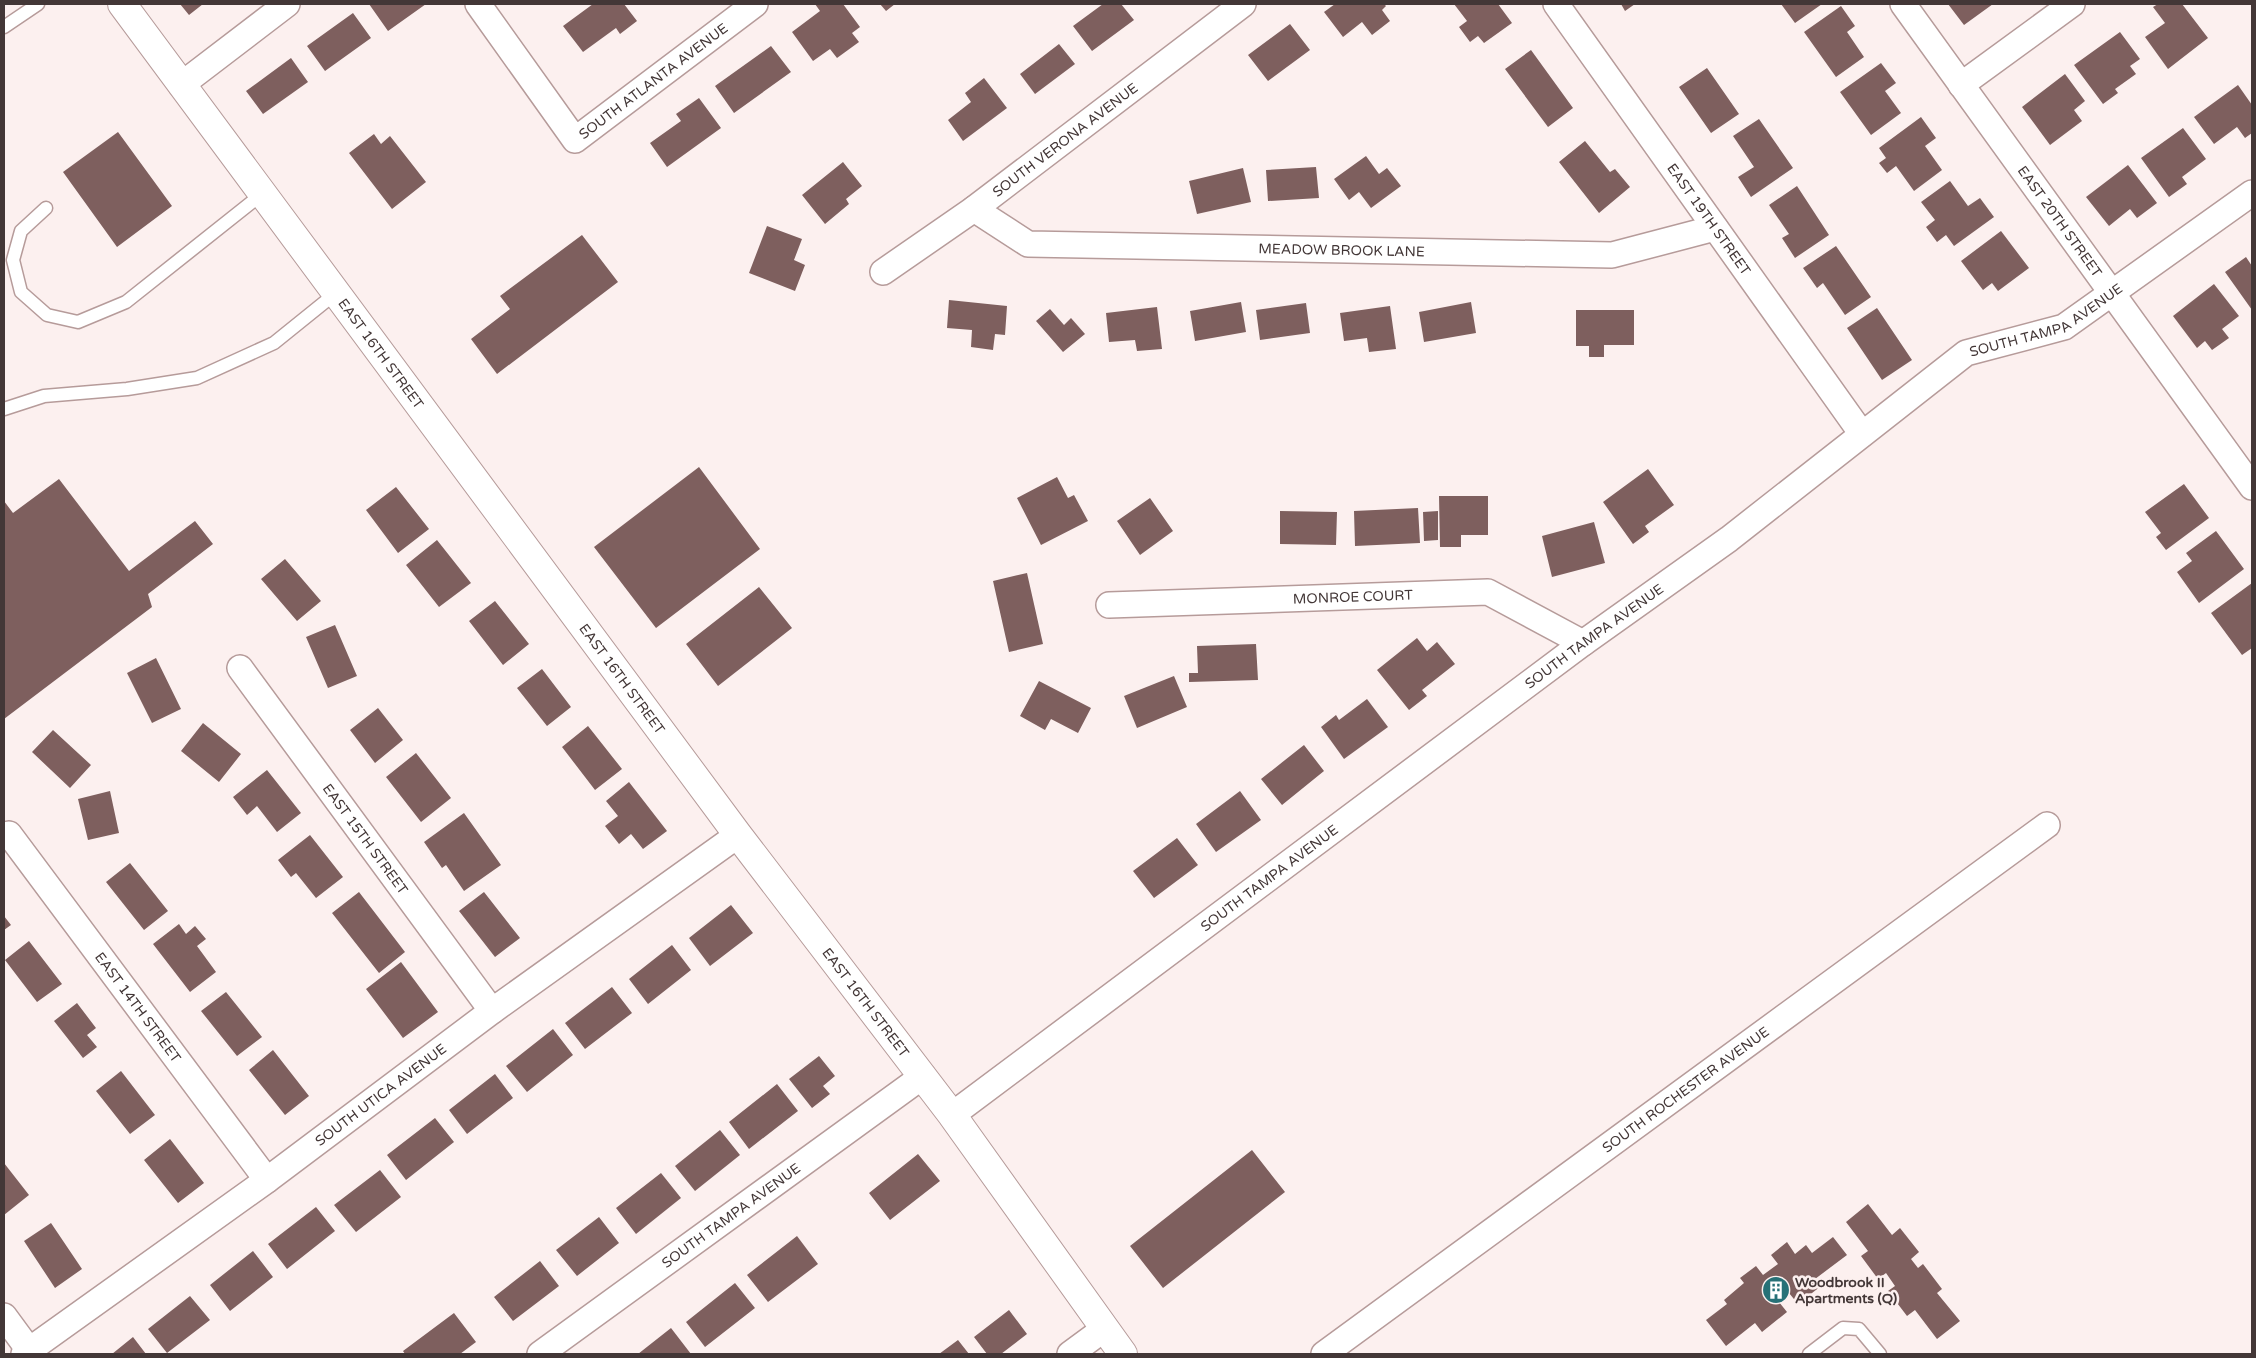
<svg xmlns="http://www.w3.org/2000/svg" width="2256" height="1358" font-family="'Varela Round',sans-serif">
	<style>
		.building { fill: #7e5f5e }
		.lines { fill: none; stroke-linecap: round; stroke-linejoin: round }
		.service-casing { stroke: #b69b9a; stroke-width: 15 }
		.minor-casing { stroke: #b69b9a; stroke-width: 28 }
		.tertiary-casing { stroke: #b69b9a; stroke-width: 30 }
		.service { stroke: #fff; stroke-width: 12 }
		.minor { stroke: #fff; stroke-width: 25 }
		.tertiary { stroke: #fff; stroke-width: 28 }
		.labels { text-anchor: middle; stroke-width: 5; stroke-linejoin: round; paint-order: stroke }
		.street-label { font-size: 14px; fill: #433737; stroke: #fcf0ef }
		.poi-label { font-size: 14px; font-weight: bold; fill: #433737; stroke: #fcf0ef; text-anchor: start }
	</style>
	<rect width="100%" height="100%" fill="#fcf0ef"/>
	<path class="building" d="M 180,4 L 203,4 L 189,15 Z
		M 369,4 L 426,4 L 388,31 Z
		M 593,4 L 624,4 L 637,21 L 620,34 L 616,28 L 583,52 L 563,26 Z
		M 815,4 L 843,4 L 860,27 L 852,33 L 859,42 L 837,58 L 830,49 L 813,61 L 792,32 L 820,11 Z
		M 880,4 L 895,4 L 886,11 Z
		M 1103,4 L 1121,4 L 1134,20 L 1092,51 L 1073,26 Z
		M 1335,4 L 1384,4 L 1386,6 L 1382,10 L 1390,21 L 1372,35 L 1362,22 L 1343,37 L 1324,12 Z
		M 1454,4 L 1498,4 L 1512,23 L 1484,43 L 1478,36 L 1470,42 L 1459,27 L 1467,21 Z
		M 1621,4 L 1635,4 L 1625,11 Z
		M 1781,4 L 1822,4 L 1795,23 Z
		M 1948,4 L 1993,4 L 1964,25 Z
		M 2158,4 L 2182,4 L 2208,38 L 2168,69 L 2145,37 L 2165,23 L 2153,7 Z
		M 1841,6 L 1855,26 L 1847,32 L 1864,57 L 1836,77 L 1804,32 Z
		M 353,13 L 371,38 L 325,71 L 307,46 Z
		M 1290,24 L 1310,50 L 1268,81 L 1248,55 Z
		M 2120,32 L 2140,59 L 2130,66 L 2136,74 L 2115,89 L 2118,93 L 2103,104 L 2074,65 Z
		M 1059,44 L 1075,64 L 1035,94 L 1020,74 Z
		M 771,46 L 791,72 L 734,113 L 715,86 Z
		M 1531,50 L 1573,108 L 1548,127 L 1505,69 Z
		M 291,58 L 308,82 L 263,114 L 246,91 Z
		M 1881,63 L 1896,83 L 1885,91 L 1901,113 L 1871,135 L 1840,92 Z
		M 1707,68 L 1739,114 L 1711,133 L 1679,87 Z
		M 2065,74 L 2085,101 L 2074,110 L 2082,121 L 2050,145 L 2022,107 Z
		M 984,78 L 1007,108 L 963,141 L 948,120 L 971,102 L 965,93 Z
		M 2238,85 L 2252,105 L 2252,133 L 2245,138 L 2237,127 L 2214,144 L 2194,117 Z
		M 699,98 L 721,128 L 667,167 L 650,143 L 681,121 L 676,114 Z
		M 1921,117 L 1936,138 L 1925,146 L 1942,170 L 1914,191 L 1896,166 L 1887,173 L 1879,163 L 1886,158 L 1879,148 Z
		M 1759,119 L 1793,168 L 1751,197 L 1738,177 L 1754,167 L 1733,136 Z
		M 2183,128 L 2206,159 L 2182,177 L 2187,184 L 2169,197 L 2141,158 Z
		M 118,132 L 172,206 L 117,247 L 63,172 Z
		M 374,134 L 381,144 L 390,136 L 426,182 L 392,209 L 349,153 Z
		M 1585,141 L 1610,172 L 1615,169 L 1630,187 L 1599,213 L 1559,162 Z
		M 1366,156 L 1379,174 L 1387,168 L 1401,186 L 1371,208 L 1359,192 L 1349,200 L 1334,179 Z
		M 843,162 L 862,186 L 846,199 L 849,204 L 825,224 L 802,195 Z
		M 2128,165 L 2157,203 L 2137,218 L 2130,209 L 2109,226 L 2086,197 Z
		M 1316,167 L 1319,198 L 1268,201 L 1266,170 Z
		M 1243,168 L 1251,202 L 1197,214 L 1189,181 Z
		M 1950,181 L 1968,206 L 1980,198 L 1994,217 L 1954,246 L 1946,235 L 1937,242 L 1926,227 L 1935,220 L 1921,202 Z
		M 1797,186 L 1829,235 L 1795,258 L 1782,238 L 1789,234 L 1769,205 Z
		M 767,226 L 802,239 L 794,260 L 805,265 L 795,291 L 749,273 Z
		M 2001,231 L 2029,268 L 1998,291 L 1992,283 L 1983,290 L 1961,261 Z
		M 582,235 L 618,282 L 497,374 L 471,339 L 510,309 L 500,296 Z
		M 1836,246 L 1871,297 L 1845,315 L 1823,283 L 1817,288 L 1803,268 Z
		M 2246,257 L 2252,266 L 2252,310 L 2225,272 Z
		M 2214,284 L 2239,316 L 2222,329 L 2229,338 L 2212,350 L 2205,341 L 2197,348 L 2173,316 Z
		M 949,300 L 1007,306 L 1005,335 L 995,334 L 993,350 L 971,347 L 972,330 L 947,328 Z
		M 1241,302 L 1246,332 L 1195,341 L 1190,311 Z
		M 1471,302 L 1476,333 L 1424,342 L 1419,312 Z
		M 1306,303 L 1310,333 L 1260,340 L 1256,310 Z
		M 1390,306 L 1396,349 L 1369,352 L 1367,338 L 1344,341 L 1340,313 Z
		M 1157,307 L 1162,349 L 1137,351 L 1135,340 L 1109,342 L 1106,313 Z
		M 1877,308 L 1912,360 L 1882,380 L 1847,328 Z
		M 1050,309 L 1064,325 L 1071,318 L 1085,334 L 1063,352 L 1036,321 Z
		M 1576,310 L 1634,310 L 1634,345 L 1604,345 L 1604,357 L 1589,357 L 1589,346 L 1576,346 Z
		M 699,467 L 760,549 L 656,628 L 594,547 Z
		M 1648,469 L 1674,505 L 1645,526 L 1649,532 L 1633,544 L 1603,502 Z
		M 1057,477 L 1068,498 L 1074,495 L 1088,521 L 1041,545 L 1017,498 Z
		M 59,479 L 129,571 L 195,521 L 213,544 L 148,594 L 152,607 L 4,719 L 4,501 L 13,513 Z
		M 2184,484 L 2209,518 L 2166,550 L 2156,537 L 2161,533 L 2145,512 Z
		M 396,487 L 429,529 L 398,553 L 366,510 Z
		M 1439,496 L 1488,496 L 1488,535 L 1461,535 L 1461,547 L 1440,547 Z
		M 1150,498 L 1173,531 L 1140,555 L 1117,521 Z
		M 1418,508 L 1420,543 L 1355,546 L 1354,511 Z
		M 1280,511 L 1337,512 L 1336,545 L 1280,544 Z
		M 1438,511 L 1438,540 L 1424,541 L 1423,512 Z
		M 1594,522 L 1605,563 L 1552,577 L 1542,536 Z
		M 2216,531 L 2244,569 L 2199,603 L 2177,572 L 2192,561 L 2186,553 Z
		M 437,540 L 471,583 L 439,607 L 406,565 Z
		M 285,559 L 321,601 L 297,621 L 261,579 Z
		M 1027,573 L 1043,644 L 1009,652 L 993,581 Z
		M 2252,583 L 2252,648 L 2242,655 L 2211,613 Z
		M 759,587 L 792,628 L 718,686 L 686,644 Z
		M 495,601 L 529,644 L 503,665 L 469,621 Z
		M 335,625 L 357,676 L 328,688 L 306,637 Z
		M 1417,638 L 1427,651 L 1437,642 L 1455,664 L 1422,690 L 1427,696 L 1409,710 L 1377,670 Z
		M 1256,644 L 1258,680 L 1189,682 L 1189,673 L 1198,673 L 1197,646 Z
		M 156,658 L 181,709 L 152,723 L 127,673 Z
		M 542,669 L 571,707 L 547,726 L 517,688 Z
		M 1174,676 L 1187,707 L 1137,728 L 1124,696 Z
		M 1039,681 L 1091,708 L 1078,733 L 1051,719 L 1045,730 L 1020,716 Z
		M 1367,699 L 1388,727 L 1344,759 L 1321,727 L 1336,715 L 1339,720 Z
		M 378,708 L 403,740 L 375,763 L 350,730 Z
		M 203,723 L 241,754 L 219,782 L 181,751 Z
		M 588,726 L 622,769 L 595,790 L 562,747 Z
		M 53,730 L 91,765 L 70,788 L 32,752 Z
		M 1304,745 L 1324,771 L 1282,805 L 1261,779 Z
		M 416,753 L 451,798 L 421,822 L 386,777 Z
		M 267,770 L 301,813 L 277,832 L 257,806 L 247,815 L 233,797 Z
		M 629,782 L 667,831 L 643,849 L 631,834 L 619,844 L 605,826 L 618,816 L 606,801 Z
		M 110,791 L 119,833 L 88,840 L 78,799 Z
		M 1240,791 L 1261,820 L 1216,852 L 1196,824 Z
		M 464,813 L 501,865 L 464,891 L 446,865 L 442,868 L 424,842 Z
		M 310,835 L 343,877 L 316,898 L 296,873 L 291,877 L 278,860 Z
		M 1177,838 L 1198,865 L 1154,898 L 1133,871 Z
		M 130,863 L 168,911 L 144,930 L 106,882 Z
		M 359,892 L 405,952 L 379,973 L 332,913 Z
		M 484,892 L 520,938 L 495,957 L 459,911 Z
		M 731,905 L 753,933 L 710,966 L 689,938 Z
		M 4,916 L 11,925 L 4,930 Z
		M 179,924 L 186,934 L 195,926 L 206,939 L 197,946 L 216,972 L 190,992 L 153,944 Z
		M 29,941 L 62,984 L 37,1002 L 5,960 Z
		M 672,945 L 691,970 L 648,1004 L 629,979 Z
		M 401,962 L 438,1012 L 403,1038 L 366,989 Z
		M 612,987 L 632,1013 L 585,1049 L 565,1023 Z
		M 226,992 L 262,1037 L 237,1056 L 201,1011 Z
		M 77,1003 L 96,1028 L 87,1035 L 97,1047 L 83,1058 L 54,1021 Z
		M 553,1029 L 573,1055 L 527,1092 L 506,1066 Z
		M 273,1050 L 309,1096 L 285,1115 L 249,1070 Z
		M 819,1056 L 835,1076 L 823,1086 L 830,1094 L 812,1108 L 789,1079 Z
		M 121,1071 L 155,1115 L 130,1134 L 96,1091 Z
		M 495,1074 L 513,1098 L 467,1134 L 449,1110 Z
		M 777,1084 L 798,1111 L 749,1149 L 729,1122 Z
		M 435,1118 L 454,1142 L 406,1180 L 387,1155 Z
		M 720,1130 L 740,1155 L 695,1191 L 675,1166 Z
		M 170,1139 L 204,1183 L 178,1203 L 144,1160 Z
		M 1252,1150 L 1285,1192 L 1163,1288 L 1130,1246 Z
		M 918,1154 L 940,1181 L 890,1220 L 869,1193 Z
		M 4,1163 L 29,1195 L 4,1215 Z
		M 380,1170 L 401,1197 L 356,1232 L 334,1205 Z
		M 661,1173 L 681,1198 L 636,1234 L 616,1208 Z
		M 1868,1204 L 1892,1235 L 1900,1228 L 1919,1252 L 1911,1259 L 1918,1268 L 1923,1264 L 1942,1289 L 1937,1293 L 1960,1321 L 1937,1339 L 1915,1310 L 1907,1316 L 1888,1291 L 1895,1286 L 1886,1273 L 1878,1279 L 1861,1256 L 1868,1251 L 1846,1222 Z
		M 316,1207 L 335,1231 L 287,1269 L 268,1244 Z
		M 599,1217 L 619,1243 L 577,1276 L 556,1250 Z
		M 51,1223 L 82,1269 L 55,1288 L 24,1241 Z
		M 797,1236 L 818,1264 L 768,1302 L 747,1275 Z
		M 1833,1237 L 1847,1255 L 1815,1279 L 1821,1286 L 1798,1304 L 1789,1293 L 1779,1302 L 1787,1312 L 1762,1332 L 1755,1323 L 1726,1346 L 1706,1320 L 1727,1304 L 1724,1300 L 1744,1283 L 1740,1278 L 1756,1266 L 1763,1275 L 1778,1264 L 1771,1255 L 1787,1242 L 1795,1254 L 1806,1245 L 1812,1253 Z
		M 253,1251 L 273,1277 L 230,1311 L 210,1285 Z
		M 540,1261 L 559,1286 L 513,1321 L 494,1297 Z
		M 735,1283 L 755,1308 L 705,1347 L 686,1322 Z
		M 190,1296 L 210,1320 L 167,1353 L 148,1329 Z
		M 1009,1310 L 1027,1334 L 1001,1354 L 987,1354 L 974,1337 Z
		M 454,1313 L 476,1342 L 460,1354 L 405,1354 L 403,1351 Z
		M 671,1328 L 691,1354 L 638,1354 Z
		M 133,1337 L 146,1354 L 112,1354 Z
		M 958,1340 L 969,1354 L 939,1354 Z"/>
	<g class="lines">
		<g class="service-casing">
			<path id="service" d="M 4,27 L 38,4
				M 46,208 L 21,231 L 13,260 L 21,292 L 47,315 L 78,322 L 126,302 L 262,194
				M 4,409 L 44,396 L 127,389 L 197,378 L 274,343 L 336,293
				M 1809,1354 L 1843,1328 L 1859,1329 L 1880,1354"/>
		</g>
		<g class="minor-casing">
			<g id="minor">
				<path id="s1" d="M 478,4 L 575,140 L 755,4"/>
				<path id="s2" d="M 1556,4 L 1862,434"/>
				<path id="s3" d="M 1903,4 L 2252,487"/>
				<path d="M 181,85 L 287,4"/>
				<path d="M 1961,85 L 2072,4"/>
				<path id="s4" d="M 974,209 L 1028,244 L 1612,255 L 1715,228"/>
				<path id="s5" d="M 883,272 L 974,209 L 1243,4"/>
				<path id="s6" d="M 1109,605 L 1488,592 L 1583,643"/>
				<path id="s7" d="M 240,668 L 492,1011"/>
				<path id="s8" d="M 9,834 L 267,1180"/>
				<path id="s9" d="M 952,1115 L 1583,643 L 1729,539 L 1966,353 L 2064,327 L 2252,193"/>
				<path d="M 4,1316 L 29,1350"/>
				<path id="s10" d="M 24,1354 L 267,1180 L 492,1011 L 738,835"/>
				<path id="s11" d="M 540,1354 L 923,1076"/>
				<path d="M 1070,1354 L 1104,1329"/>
				<path id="s12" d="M 1324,1354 L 2047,825"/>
			</g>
		</g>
		<g class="tertiary-casing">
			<g id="tertiary">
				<path id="s13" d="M 122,4 L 738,835 L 952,1115 L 1123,1354"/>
			</g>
		</g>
		<use href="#service" class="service"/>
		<use href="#minor" class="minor"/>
		<use href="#tertiary" class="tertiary"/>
	</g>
	<defs>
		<g id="building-disc" transform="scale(1.4375)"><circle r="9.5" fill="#277177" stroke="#fcf0ef"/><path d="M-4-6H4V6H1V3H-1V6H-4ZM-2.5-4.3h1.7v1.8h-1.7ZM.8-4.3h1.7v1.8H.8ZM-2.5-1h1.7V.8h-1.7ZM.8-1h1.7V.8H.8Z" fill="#fff"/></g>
	</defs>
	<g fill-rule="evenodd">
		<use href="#building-disc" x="1776" y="1290"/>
	</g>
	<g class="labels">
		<g class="street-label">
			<text dy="5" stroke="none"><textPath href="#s1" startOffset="265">SOUTH ATLANTA AVENUE</textPath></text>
			<text dy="5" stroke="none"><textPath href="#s5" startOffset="225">SOUTH VERONA AVENUE</textPath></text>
			<text dy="5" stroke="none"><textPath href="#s2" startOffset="264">EAST 19TH STREET</textPath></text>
			<text dy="5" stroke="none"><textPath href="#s3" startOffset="268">EAST 20TH STREET</textPath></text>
			<text dy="5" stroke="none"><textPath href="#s4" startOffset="378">MEADOW BROOK LANE</textPath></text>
			<text dy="5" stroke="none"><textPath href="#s9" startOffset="1356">SOUTH TAMPA AVENUE</textPath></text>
			<text dy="5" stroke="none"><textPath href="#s13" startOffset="435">EAST 16TH STREET</textPath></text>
			<text dy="5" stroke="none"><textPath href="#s6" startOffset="244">MONROE COURT</textPath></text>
			<text dy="5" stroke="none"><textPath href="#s9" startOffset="801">SOUTH TAMPA AVENUE</textPath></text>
			<text dy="5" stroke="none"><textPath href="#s13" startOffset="840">EAST 16TH STREET</textPath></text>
			<text dy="5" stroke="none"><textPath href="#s7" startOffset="212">EAST 15TH STREET</textPath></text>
			<text dy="5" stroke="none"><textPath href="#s9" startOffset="396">SOUTH TAMPA AVENUE</textPath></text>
			<text dy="5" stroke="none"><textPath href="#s13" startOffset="1245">EAST 16TH STREET</textPath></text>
			<text dy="5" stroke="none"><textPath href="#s8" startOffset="216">EAST 14TH STREET</textPath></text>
			<text dy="5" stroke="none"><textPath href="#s12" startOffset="448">SOUTH ROCHESTER AVENUE</textPath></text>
			<text dy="5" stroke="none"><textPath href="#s10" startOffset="441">SOUTH UTICA AVENUE</textPath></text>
			<text dy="5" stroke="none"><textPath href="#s11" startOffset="236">SOUTH TAMPA AVENUE</textPath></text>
		</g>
		<g class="poi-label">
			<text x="1795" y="1287">Woodbrook II<tspan x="1795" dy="16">Apartments (Q)</tspan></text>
		</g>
	</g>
	<rect width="2256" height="1358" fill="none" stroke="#433737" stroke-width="10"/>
</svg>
